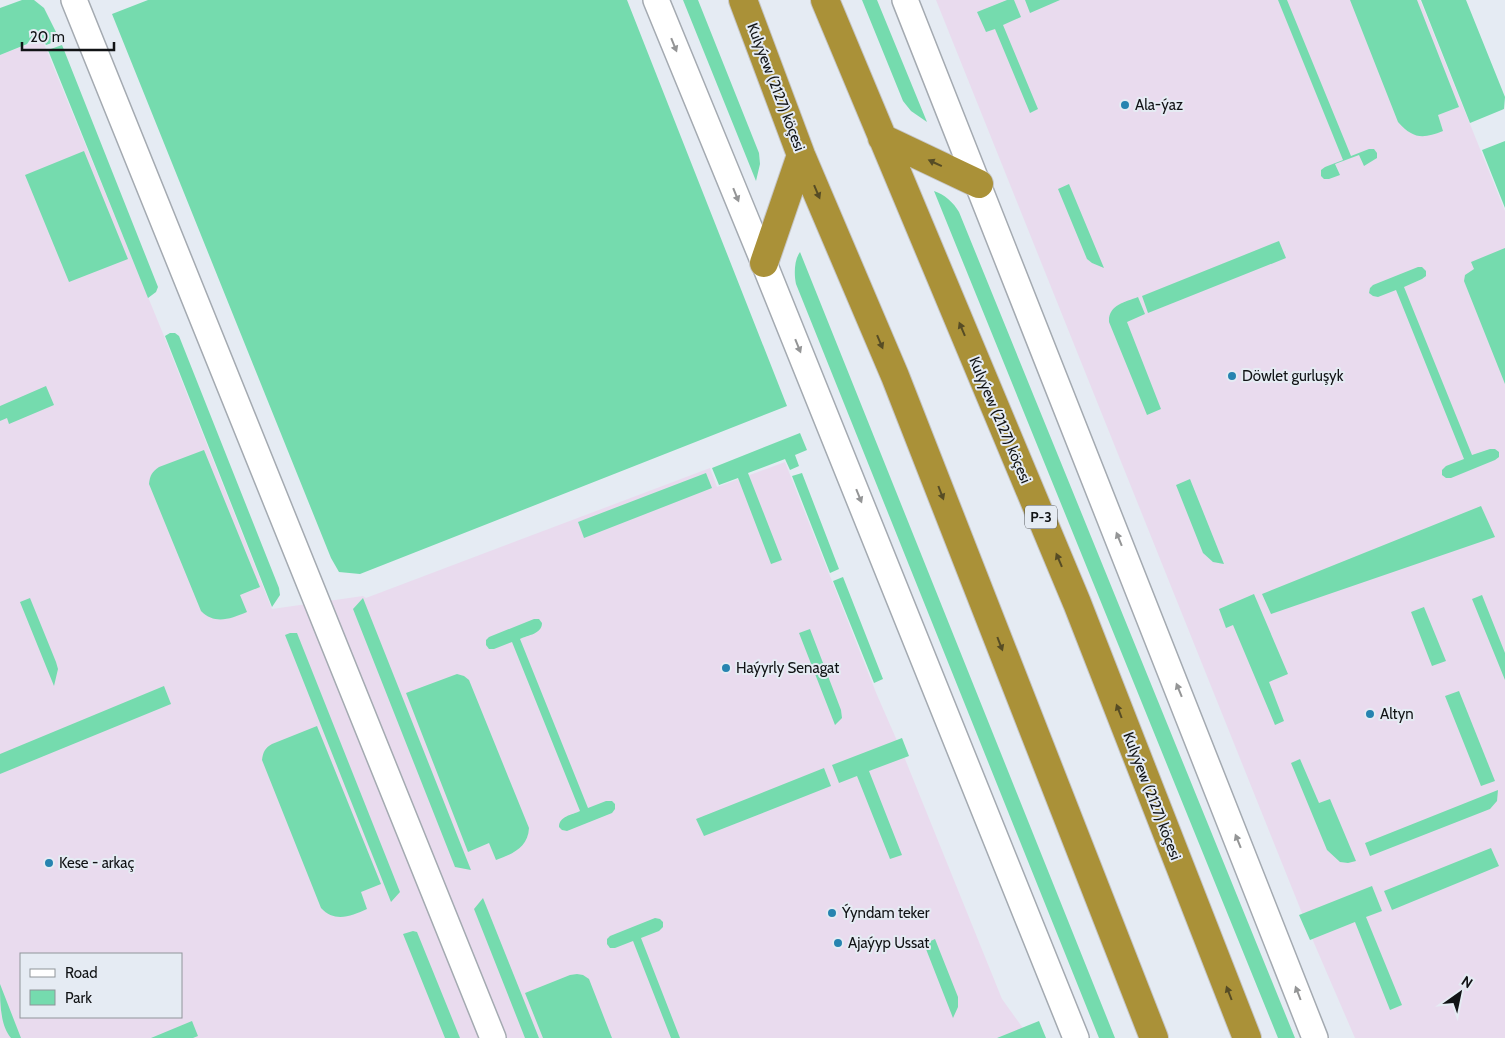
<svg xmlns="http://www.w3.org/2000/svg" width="1505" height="1038" font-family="Cabin,sans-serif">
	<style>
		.commercial { fill: #e9dbee; fill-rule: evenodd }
		.green { fill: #75dbae }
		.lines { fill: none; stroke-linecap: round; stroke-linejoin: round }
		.street-casing { stroke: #a4aab1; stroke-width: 28 }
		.highway-casing { stroke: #c6c6c7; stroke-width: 30 }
		.street { stroke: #fff; stroke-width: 25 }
		.highway { stroke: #aa9138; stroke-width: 28 }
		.oneway { fill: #949596 }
		.oneway2 { fill: #564c25 }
		.poi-dot { fill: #2684b0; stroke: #e5ebf3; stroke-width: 2 }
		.labels { text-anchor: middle; stroke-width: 4; stroke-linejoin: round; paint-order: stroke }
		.shield { fill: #e5ebf3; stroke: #515458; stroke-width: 1 }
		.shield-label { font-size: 14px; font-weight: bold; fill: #111315 }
		.street-label { font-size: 15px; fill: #111315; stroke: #e5ebf3 }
		.poi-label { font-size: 15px; fill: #111315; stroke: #e5ebf3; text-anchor: start }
	</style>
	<rect width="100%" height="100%" fill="#e5ebf3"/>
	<path class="commercial" d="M 936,0 L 1420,0 L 1505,211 L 1505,1038 L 1355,1038 L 1314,943 Z
		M 42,39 L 164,336 L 272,609 L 363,596 L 366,598 L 710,468 L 717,487 L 785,462 L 877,695 L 905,759 L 1002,999 L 1030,1038 L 0,1038 L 0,55 ZM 21,954 L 181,954 L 181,1017 L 21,1017 Z"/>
	<path class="green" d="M 22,0 L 34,0 L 44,8 L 60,40 L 46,45 L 42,38 L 0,55 L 0,8 Z
		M 148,0 L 627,0 L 787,406 L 360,574 L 339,572 L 331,558 L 112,14 Z
		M 683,0 L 698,0 L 759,153 L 760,164 L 756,181 Z
		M 862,0 L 877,0 L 927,122 L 911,111 L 903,101 Z
		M 1007,0 L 1014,0 L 1021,17 L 1003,25 L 1038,109 L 1030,113 L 995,29 L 986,32 L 977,12 Z
		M 1025,0 L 1060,0 L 1030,13 Z
		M 1278,0 L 1287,0 L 1351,156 L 1369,149 L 1374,149 L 1377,153 L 1377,158 L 1364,166 L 1359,155 L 1335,164 L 1340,175 L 1329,179 L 1324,179 L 1321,176 L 1321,170 L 1325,167 L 1343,160 Z
		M 1350,0 L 1417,0 L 1459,107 L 1438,115 L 1443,131 C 1423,139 1413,139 1398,122 Z
		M 1421,0 L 1466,0 L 1505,97 L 1504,109 L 1470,123 Z
		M 62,45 L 158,287 L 156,292 L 148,298 L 48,50 Z
		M 1505,141 L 1505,208 L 1482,150 Z
		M 84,151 L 128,259 L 69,282 L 25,175 Z
		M 1069,184 L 1104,268 L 1092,263 L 1087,259 L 1058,189 Z
		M 934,191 C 944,194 954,203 959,212 L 1295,1038 L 1278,1038 Z
		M 1279,241 L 1286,258 L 1148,313 L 1142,296 Z
		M 1505,248 L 1505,384 L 1464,281 L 1465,275 L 1474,269 L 1471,262 Z
		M 800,252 L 1115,1038 L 1099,1038 L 796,284 C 794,275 794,260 800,252 Z
		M 1418,267 L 1422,267 L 1426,271 L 1426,276 L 1422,279 L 1404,287 L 1472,455 L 1490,449 L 1495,449 L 1499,452 L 1499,457 L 1495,460 L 1451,478 L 1446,478 L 1442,475 L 1442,470 L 1446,466 L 1464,459 L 1396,290 L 1378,297 L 1373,296 L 1369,293 L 1370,288 L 1373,285 Z
		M 1138,297 L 1145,314 L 1127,322 L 1161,409 L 1147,415 L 1109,322 C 1108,305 1125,302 1138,297 Z
		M 170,333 L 175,333 L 179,336 L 279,588 L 280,595 L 272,607 L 165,336 Z
		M 46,386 L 54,405 L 9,424 L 7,418 L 0,421 L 0,406 Z
		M 800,433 L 807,450 L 795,455 L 799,466 L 790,470 L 785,459 L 748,473 L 782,560 L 771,564 L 738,478 L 719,485 L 712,468 Z
		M 204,450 L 260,587 L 240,595 L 247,612 C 230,619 215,625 201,611 L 149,484 C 150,475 152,472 159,467 Z
		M 706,473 L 712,488 L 584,538 L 578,522 Z
		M 802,473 L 839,569 L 830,573 L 792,476 Z
		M 1190,479 L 1224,564 L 1213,562 L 1203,553 L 1176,485 Z
		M 1481,506 L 1495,537 L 1271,614 L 1262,594 Z
		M 843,577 L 883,679 L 874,683 L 833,581 Z
		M 1254,594 L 1288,674 L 1269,682 L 1284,721 L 1275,725 L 1233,625 L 1226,628 L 1219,609 Z
		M 1482,595 L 1505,653 L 1505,680 L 1472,599 Z
		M 30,598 L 56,662 L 58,669 L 54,686 L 20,602 Z
		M 363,598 L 471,870 L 455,867 L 353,609 Z
		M 1424,607 L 1446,661 L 1432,666 L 1411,612 Z
		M 534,619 L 539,619 L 542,623 C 542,634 528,635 520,639 L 588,808 L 606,801 L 612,801 L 615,804 L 615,809 L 612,813 L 567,831 L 562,830 L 559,827 C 559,816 572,815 580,811 L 512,642 L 494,649 L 489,649 L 486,645 L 486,640 L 489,637 Z
		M 810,629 L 841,710 L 842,718 L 835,725 L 799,633 Z
		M 290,633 L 297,633 L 400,892 L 391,902 L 285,635 Z
		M 457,674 L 464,676 L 469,680 L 529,828 C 528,848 512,854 496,860 L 489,843 L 468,852 L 406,693 Z
		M 164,686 L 171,704 L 0,774 L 0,754 Z
		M 1459,691 L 1495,781 L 1481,786 L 1445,696 Z
		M 317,726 L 381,884 L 361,892 L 367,909 C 351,916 335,923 321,908 L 262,760 C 263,752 265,748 272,744 Z
		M 902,738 L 909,756 L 869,771 L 902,855 L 890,859 L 857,776 L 839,783 L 832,765 Z
		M 1300,759 L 1319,803 L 1330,799 L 1356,861 L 1348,863 L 1340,862 L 1327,850 L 1291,763 Z
		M 824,768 L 831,786 L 704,836 L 696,819 Z
		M 1498,790 L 1497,801 L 1490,809 L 1370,856 L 1365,843 Z
		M 1491,848 L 1499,866 L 1392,910 L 1384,891 Z
		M 1372,886 L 1382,911 L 1366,917 L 1402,1005 L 1390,1010 L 1355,922 L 1310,940 L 1299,915 Z
		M 483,898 L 539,1038 L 525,1038 L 474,909 Z
		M 655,918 L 660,919 L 663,922 L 663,927 L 659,931 L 641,938 L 680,1038 L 671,1038 L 633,941 L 615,948 L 610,948 L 607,944 L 607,939 L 610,936 Z
		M 413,931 L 417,932 L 460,1038 L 445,1038 L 403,934 Z
		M 935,939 L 958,997 L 958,1007 L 953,1018 L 924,944 Z
		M 577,974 L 583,975 L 589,979 L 612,1038 L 543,1038 L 525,993 L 570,975 Z
		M 0,984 L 21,1038 L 11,1038 C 0,1025 0,1002 0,984 Z
		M 192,1021 L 198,1036 L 193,1038 L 151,1038 Z
		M 1039,1021 L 1046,1038 L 997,1038 Z"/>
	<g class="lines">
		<g class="street-casing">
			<path id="street" d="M 74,0 L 493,1038
				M 656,0 L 764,263 L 1076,1038
				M 905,0 L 1315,1038"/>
		</g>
		<g class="highway-casing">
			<path id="highway" d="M 743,0 L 801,155 L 895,376 L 1154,1038
				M 825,0 L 1077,603 L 1247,1038
				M 882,138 L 979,184
				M 764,263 L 801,155"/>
		</g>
		<use href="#street" class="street"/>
		<use href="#highway" class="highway"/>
	</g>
	<defs><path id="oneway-solid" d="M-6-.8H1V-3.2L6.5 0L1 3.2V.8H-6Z" transform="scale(1.25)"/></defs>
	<g class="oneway">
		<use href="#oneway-solid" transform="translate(674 45) rotate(68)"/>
		<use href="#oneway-solid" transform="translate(736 195) rotate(68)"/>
		<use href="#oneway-solid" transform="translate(798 346) rotate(68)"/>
		<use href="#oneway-solid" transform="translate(859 496) rotate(68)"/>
		<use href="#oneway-solid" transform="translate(1119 539) rotate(-112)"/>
		<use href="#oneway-solid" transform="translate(1179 690) rotate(-112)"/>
		<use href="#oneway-solid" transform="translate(1238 841) rotate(-112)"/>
		<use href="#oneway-solid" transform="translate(1298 993) rotate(-111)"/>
	</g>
	<g class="oneway2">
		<use href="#oneway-solid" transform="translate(935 163) rotate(-155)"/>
		<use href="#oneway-solid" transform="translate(817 192) rotate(67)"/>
		<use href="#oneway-solid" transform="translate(962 329) rotate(-113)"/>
		<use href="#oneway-solid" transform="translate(880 342) rotate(67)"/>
		<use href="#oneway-solid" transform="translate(941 493) rotate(69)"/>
		<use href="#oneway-solid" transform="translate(1059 560) rotate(-113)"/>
		<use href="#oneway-solid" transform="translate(1000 644) rotate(69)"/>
		<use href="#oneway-solid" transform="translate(1119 711) rotate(-111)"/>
		<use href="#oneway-solid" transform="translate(1229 993) rotate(-111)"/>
	</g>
	<g class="poi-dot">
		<circle cx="1125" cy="105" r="5"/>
		<circle cx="1232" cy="376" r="5"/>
		<circle cx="726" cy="668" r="5"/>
		<circle cx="1370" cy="714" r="5"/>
		<circle cx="49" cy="863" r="5"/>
		<circle cx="832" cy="913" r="5"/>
		<circle cx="838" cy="943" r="5"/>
	</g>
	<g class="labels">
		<rect class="shield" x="1025" y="505.5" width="32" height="23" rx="4"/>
		<g class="shield-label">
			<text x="1041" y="522">P-3</text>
		</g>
		<g class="street-label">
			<text transform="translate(776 87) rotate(69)" y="5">Kulyýew (2127) köçesi</text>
			<text transform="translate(1000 420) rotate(67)" y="5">Kulyýew (2127) köçesi</text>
			<text transform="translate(1152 796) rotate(69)" y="5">Kulyýew (2127) köçesi</text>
		</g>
		<g class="poi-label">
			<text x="1135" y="110">Ala-ýaz</text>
			<text x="1242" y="381">Döwlet gurluşyk</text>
			<text x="736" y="673">Haýyrly Senagat</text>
			<text x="1380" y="719">Altyn</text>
			<text x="59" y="868">Kese - arkaç</text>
			<text x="842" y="918">Ýyndam teker</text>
			<text x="848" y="948">Ajaýyp Ussat</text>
		</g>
	</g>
	<rect x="20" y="953" width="162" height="65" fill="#e5ebf3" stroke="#90959a"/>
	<rect x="30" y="969" width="25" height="8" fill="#ffffff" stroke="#90959a"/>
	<text x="65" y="978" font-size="15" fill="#111315">Road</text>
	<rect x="30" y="990" width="25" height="15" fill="#75dbae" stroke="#90959a"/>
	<text x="65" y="1003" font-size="15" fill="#111315">Park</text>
	<g transform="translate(1460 993) rotate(33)" stroke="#e5ebf3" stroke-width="4" paint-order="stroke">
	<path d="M0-4L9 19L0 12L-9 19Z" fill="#111315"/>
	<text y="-8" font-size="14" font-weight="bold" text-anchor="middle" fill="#111315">N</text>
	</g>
	<path d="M22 42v8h92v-8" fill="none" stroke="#111315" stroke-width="2.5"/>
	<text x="30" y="42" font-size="15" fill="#111315" stroke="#e5ebf3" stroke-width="4" paint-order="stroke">20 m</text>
</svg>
